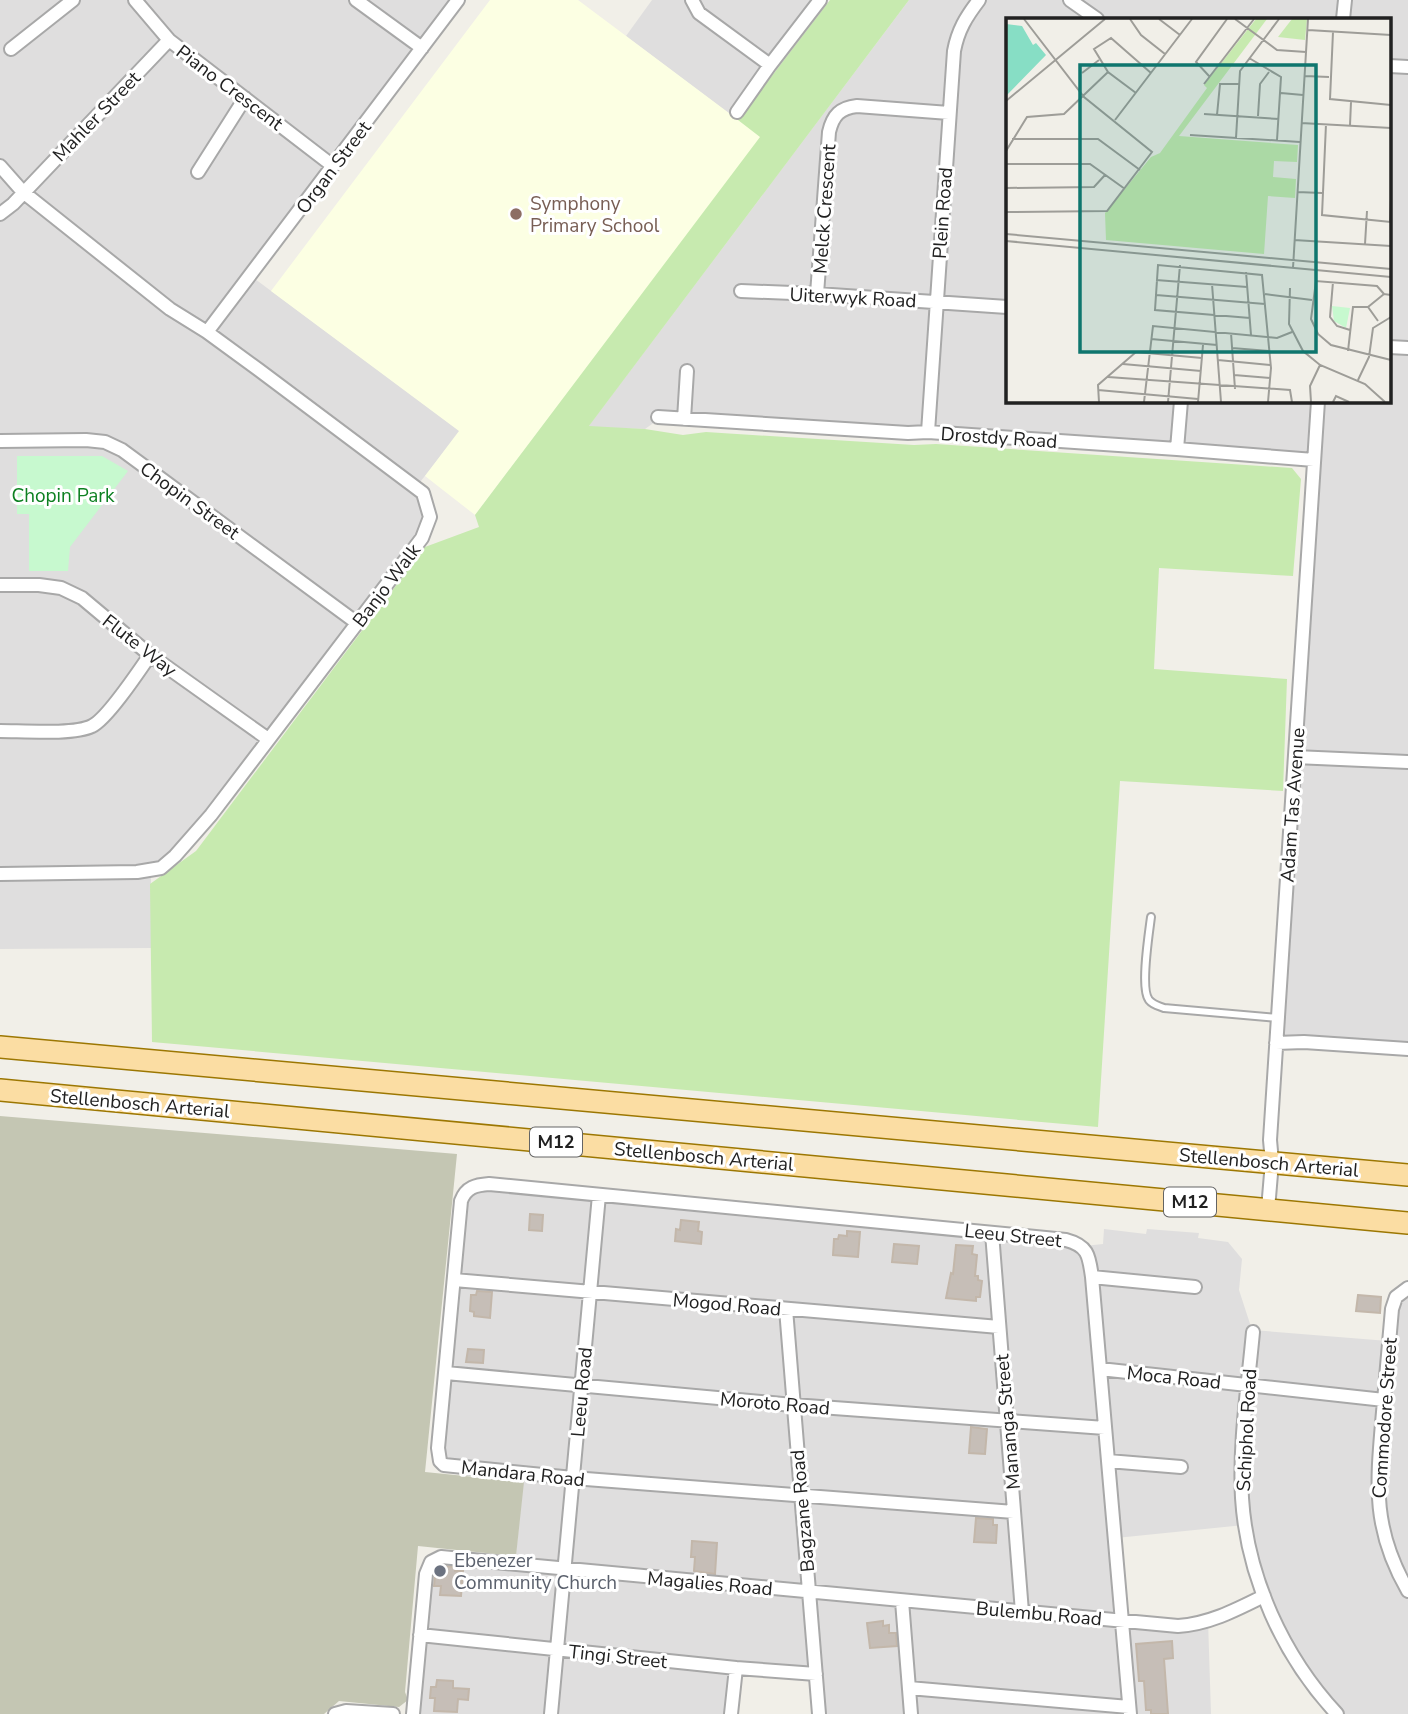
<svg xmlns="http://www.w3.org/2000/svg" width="1408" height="1714" font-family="'Nunito Sans',sans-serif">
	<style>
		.residential { fill: #dfdede; fill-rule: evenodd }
		.education { fill: #fcffe3 }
		.construction { fill: #c4c6b3 }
		.grass { fill: #c7eaaf }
		.park { fill: #c7f9cf }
		.building { fill: #c6beb7; stroke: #c3b7aa; stroke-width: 2 }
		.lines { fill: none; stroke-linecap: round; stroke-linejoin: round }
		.service-casing { stroke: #a8a8a8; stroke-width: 10 }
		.minor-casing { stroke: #a8a8a8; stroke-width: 16 }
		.primary-casing { stroke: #9c7702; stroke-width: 24 }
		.service { stroke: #fff; stroke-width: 6 }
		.minor { stroke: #fff; stroke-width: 12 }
		.primary { stroke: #fbdda3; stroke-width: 21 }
		.education-dot { fill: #8d6e63; stroke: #fff; stroke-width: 2.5 }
		.worship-dot { fill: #6b7280; stroke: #fff; stroke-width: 2.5 }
		.labels { text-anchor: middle; stroke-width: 6; stroke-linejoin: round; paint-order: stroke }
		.shield { fill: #fff; stroke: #646464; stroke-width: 2 }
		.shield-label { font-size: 18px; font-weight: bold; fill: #212121 }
		.street-label { font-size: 19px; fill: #212121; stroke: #fff }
		.education-label { font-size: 19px; fill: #785e54; stroke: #fff; text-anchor: start }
		.park-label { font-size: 19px; fill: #0d8021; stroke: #fff }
		.worship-label { font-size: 19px; fill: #5b616d; stroke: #fff; text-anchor: start }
		.inset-road { fill: none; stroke: #9e9d98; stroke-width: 2 }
		.view { fill: #0f766e; fill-opacity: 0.15; stroke: #0f766e; stroke-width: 3.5 }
		.inset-edge { fill: none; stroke: #212121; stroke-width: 3.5 }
	</style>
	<rect width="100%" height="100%" fill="#f1efe8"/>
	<path class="residential" d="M 0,0 L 464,0 L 255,279 L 460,431 L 417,486 L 424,491 L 426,535 L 185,855 L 174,865 L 151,875 L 151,948 L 0,949 Z
		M 652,0 L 824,0 L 735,118 L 626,36 Z
		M 909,0 L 1408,0 L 1408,1050 L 1277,1041 L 1312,459 L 659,419 L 645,429 L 588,427 ZM 1007,19 L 1389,19 L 1389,401 L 1007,401 Z
		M 468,1188 L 1084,1246 L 1103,1244 L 1104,1229 L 1146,1234 L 1147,1229 L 1199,1233 L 1198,1238 L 1228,1242 L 1242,1259 L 1239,1290 L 1252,1330 L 1388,1341 L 1391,1309 L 1408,1287 L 1408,1714 L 1336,1714 L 1288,1649 L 1244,1525 L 1116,1538 L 1123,1619 L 1208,1620 L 1211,1714 L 818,1714 L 814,1676 L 737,1670 L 733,1714 L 412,1714 L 430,1561 L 515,1563 L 524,1475 L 439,1461 Z"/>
	<path class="education" d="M 490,0 L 578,0 L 761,137 L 475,515 L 425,476 L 459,431 L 271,291 Z"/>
	<path class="construction" d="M 0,1116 L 457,1154 L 425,1472 L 524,1482 L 516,1556 L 418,1546 L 405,1692 L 408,1700 L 399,1707 L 339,1701 L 324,1714 L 0,1714 Z"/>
	<path class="grass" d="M 830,0 L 909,0 L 589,426 L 645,429 L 683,435 L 706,432 L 914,445 L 936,444 L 1292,468 L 1301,479 L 1293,576 L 1159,568 L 1154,669 L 1287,679 L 1283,791 L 1120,781 L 1098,1127 L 152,1042 L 150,884 L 196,851 L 425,547 L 479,527 L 475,515 L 760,137 L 738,120 Z"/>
	<path class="park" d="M 17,456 L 102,456 L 128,471 L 70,547 L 68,571 L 29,571 L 29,514 L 17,514 Z"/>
	<path class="building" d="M 530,1214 L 543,1215 L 542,1231 L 529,1230 Z
		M 681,1220 L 699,1222 L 698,1231 L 702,1232 L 701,1244 L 675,1241 L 676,1229 L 680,1230 Z
		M 847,1231 L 860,1232 L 858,1257 L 833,1255 L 834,1239 L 838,1239 L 839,1235 L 847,1236 Z
		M 894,1244 L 919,1246 L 917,1264 L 892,1262 Z
		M 956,1245 L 973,1246 L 972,1254 L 977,1255 L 975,1276 L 978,1276 L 978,1280 L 982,1281 L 980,1297 L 976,1297 L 976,1301 L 946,1298 L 951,1273 L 953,1274 Z
		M 477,1291 L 492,1292 L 490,1318 L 474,1316 L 474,1312 L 470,1311 L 471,1295 L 476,1295 Z
		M 1358,1295 L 1381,1297 L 1380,1313 L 1356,1311 Z
		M 468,1349 L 484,1350 L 483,1363 L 466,1362 Z
		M 971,1427 L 987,1429 L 985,1454 L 969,1453 Z
		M 976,1518 L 993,1519 L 993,1525 L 997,1525 L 996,1543 L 974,1542 Z
		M 692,1541 L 717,1543 L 715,1574 L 694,1571 L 695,1557 L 691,1557 Z
		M 443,1566 L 455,1567 L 455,1571 L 463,1571 L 461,1596 L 440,1595 L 441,1586 L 434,1586 L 435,1576 L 438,1568 Z
		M 883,1621 L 883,1626 L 889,1625 L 889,1633 L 896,1633 L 897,1646 L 870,1648 L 867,1623 Z
		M 1172,1641 L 1173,1658 L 1164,1659 L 1168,1714 L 1151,1714 L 1151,1710 L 1146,1710 L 1144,1681 L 1139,1681 L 1136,1644 Z
		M 437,1680 L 453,1681 L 453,1688 L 469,1689 L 468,1700 L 458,1699 L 457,1712 L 434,1711 L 435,1698 L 430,1698 L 431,1687 L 436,1687 Z"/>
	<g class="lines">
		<g class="service-casing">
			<path id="service" d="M 1151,917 C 1149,933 1140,989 1149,1000 C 1153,1005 1159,1006 1164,1008 L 1278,1018"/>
		</g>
		<g class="minor-casing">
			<path id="minor" d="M 135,0 L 169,40 L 333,166
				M 356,0 L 422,48
				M 692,0 L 699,13 L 770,65
				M 1070,0 L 1097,19
				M 1343,19 L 1345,0
				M 11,49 L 73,0
				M 1389,66 L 1408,67
				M 737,112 L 770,65 L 820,0
				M 0,166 L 23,192 L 170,309 L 207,332 L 259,370 L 423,493 L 430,517 L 422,538 L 211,815 L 175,856 L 161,868 L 137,872 L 0,874
				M 198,172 L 245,98
				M 0,214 L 13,204 L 169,40
				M 741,291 L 817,294 L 1007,307
				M 817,294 L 829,132 C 833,115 840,108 857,106 L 949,113
				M 207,332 L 458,0
				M 1389,347 L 1408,348
				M 658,417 L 908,433 L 928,432 L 1177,449 L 1314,460
				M 684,419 L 687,371
				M 928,432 L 954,51 C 958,30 966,17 979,0
				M 0,441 L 86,440 L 105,442 L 122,450 L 357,623
				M 1177,449 L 1181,401
				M 0,585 L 39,585 L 61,588 L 82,598 L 150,655 L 268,739
				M 0,731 C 22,731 74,735 92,726 C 107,719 139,671 150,655
				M 1295,757 L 1408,762
				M 1276,1043 L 1304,1042 L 1408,1049
				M 1268,1209 L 1272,1162 L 1270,1140 L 1318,401
				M 992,1233 L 1022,1612
				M 1092,1277 L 1195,1287
				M 454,1280 L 999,1327
				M 1408,1288 L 1396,1297 L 1392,1309 C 1389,1343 1386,1377 1383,1412 C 1377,1482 1371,1527 1408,1591
				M 786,1309 L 819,1714
				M 1253,1332 C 1248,1387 1239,1443 1242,1498 C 1247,1577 1283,1656 1337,1714
				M 1100,1369 L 1384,1400
				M 446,1373 L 793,1405 L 1105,1428
				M 1108,1461 L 1181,1467
				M 1014,1512 L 573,1478 L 444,1465 L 440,1461 L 438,1448 L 461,1201 C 466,1187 476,1185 489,1184 L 1066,1240 C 1089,1246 1089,1257 1092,1277 L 1130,1714
				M 902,1601 L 911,1714
				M 420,1635 L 736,1668 L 816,1674
				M 909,1688 L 1129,1707
				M 335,1714 L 346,1711 L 393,1714
				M 413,1714 L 426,1574 L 431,1562 L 441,1557 L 1178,1626 C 1209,1624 1236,1610 1264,1596
				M 551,1714 L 599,1195
				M 731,1714 L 736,1668"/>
		</g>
		<g class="primary-casing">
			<path id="primary" d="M 0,1047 L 1408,1175
				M 0,1090 L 1408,1223"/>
		</g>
		<use href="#service" class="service"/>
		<use href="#minor" class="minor"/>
		<use href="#primary" class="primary"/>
	</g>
	<circle class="education-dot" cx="516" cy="214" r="7"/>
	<circle class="worship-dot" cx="440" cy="1571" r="7"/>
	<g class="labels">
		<g class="shield">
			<rect x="530" y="1127.5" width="52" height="29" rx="5"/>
			<rect x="1164" y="1187.5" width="52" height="29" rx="5"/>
		</g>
		<g class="shield-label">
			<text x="556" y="1148">M12</text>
			<text x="1190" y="1208">M12</text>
		</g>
		<g class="street-label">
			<text transform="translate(230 87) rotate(37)" y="7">Piano Crescent</text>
			<text transform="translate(96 116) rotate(-46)" y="7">Mahler Street</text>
			<text transform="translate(333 167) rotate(-53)" y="7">Organ Street</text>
			<text transform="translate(824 209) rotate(-86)" y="7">Melck Crescent</text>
			<text transform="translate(942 213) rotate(-86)" y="7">Plein Road</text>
			<text transform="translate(853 297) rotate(3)" y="7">Uiterwyk Road</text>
			<text transform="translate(999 437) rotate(4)" y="7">Drostdy Road</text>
			<text transform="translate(190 500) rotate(36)" y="7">Chopin Street</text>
			<text transform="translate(386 585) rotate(-53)" y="7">Banjo Walk</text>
			<text transform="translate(140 645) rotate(38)" y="7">Flute Way</text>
			<text transform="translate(1292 805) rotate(-86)" y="7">Adam Tas Avenue</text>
			<text transform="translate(140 1103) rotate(5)" y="7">Stellenbosch Arterial</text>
			<text transform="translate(704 1156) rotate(5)" y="7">Stellenbosch Arterial</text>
			<text transform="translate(1269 1162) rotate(5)" y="7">Stellenbosch Arterial</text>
			<text transform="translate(1013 1235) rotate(6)" y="7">Leeu Street</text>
			<text transform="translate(727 1304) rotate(5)" y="7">Mogod Road</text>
			<text transform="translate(1174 1377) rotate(6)" y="7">Moca Road</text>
			<text transform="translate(581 1392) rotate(-85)" y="7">Leeu Road</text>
			<text transform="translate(775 1403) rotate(5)" y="7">Moroto Road</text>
			<text transform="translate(1384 1418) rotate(-86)" y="7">Commodore Street</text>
			<text transform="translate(1007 1422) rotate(-95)" y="7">Mananga Street</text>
			<text transform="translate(1246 1430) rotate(-87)" y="7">Schiphol Road</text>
			<text transform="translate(523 1473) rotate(6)" y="7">Mandara Road</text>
			<text transform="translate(802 1511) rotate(-95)" y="7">Bagzane Road</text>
			<text transform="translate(710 1583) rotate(5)" y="7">Magalies Road</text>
			<text transform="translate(1039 1613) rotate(5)" y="7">Bulembu Road</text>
			<text transform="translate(618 1656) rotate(6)" y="7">Tingi Street</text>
		</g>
		<g class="education-label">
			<text x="530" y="210">Symphony<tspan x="530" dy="22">Primary School</tspan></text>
		</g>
		<g class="park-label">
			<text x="63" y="502">Chopin Park</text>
		</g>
		<g class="worship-label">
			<text x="454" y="1567">Ebenezer<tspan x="454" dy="22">Community Church</tspan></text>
		</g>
	</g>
	<g transform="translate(1006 18)">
		<rect width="385" height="385" fill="#f1efe8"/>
		<path d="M 250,1 L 261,1 L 173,118 L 292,127 L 291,144 L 268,143 L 267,159 L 290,161 L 289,180 L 262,178 L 258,236 L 100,222 L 99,195 L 145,139 L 154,135 L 201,70 L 198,67 ZM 286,1 L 301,1 L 299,22 L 272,19 Z" fill="#c7eaaf"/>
		<path d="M 326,288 L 344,290 L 340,310 L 328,303 Z" fill="#c7f9cf"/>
		<path d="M 0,6 L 16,8 L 27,27 L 30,25 L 40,37 L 0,78 Z" fill="#87dec5"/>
		<path class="inset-road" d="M 124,1 L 135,17 L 159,36M 153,1 L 174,17M 229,1 L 271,32 L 300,34M 302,12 L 385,17M 327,14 L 324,81 L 385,87M 243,40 L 275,59 L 271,122M 76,55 L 93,42M 203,58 L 190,44 L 221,1M 299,58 L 323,59M 198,66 L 248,1M 130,75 L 102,54 L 88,31 L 105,20 L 145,55M 275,75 L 297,77M 0,83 L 99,1M 198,96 L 273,101M 211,97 L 214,66 L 233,66M 252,98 L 254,66 L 263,54M 109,102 L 186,1M 295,105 L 385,110M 320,106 L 316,197 L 385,204M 344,107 L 345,84M 184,117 L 294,124M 230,120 L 234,53 L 273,1M 6,121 L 92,121 L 134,152M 0,133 L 21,99 L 58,96 L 102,54M 0,146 L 84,146 L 119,171M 0,170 L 88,169 L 99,157M 291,174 L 316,175M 0,194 L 101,193 L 146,134 L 78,79 L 18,1M 384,203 L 385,181M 0,216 L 385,251M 288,222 L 385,228M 0,223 L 385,259M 359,226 L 361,193M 287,250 L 302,1M 240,254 L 245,317M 150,262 L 241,269M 327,264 L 324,299 L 331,308 L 344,312M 206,266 L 215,384M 284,270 L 283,306 L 297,333 L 314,347 L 359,366 L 379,384M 259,276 L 306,282M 378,276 L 371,268 L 310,263 L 305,301 L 312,316 L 325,327 L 385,342M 150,277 L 259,286M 362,289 L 378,276 L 385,277M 244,300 L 149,292 L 152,247 L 256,257 L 265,350 L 262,384M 225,315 L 229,371M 145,321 L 211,327M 226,330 L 263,333M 342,333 L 347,289 L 362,289 L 372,303M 212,342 L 264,347M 117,346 L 195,353M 228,357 L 264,360M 102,359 L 284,372 L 286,384M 352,362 L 363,339 L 367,310 L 385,299M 92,372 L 192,381M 93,384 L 92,367 L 130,334 L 196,340M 138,384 L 147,308 L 271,320 L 286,314M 162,384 L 174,247M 192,384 L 197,327M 305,384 L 304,368 L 314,347M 327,384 L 330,378 L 343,384"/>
		<path class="view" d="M 74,47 L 310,47 L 310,334 L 74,334 Z"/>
		<rect width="385" height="385" class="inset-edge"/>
	</g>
</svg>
